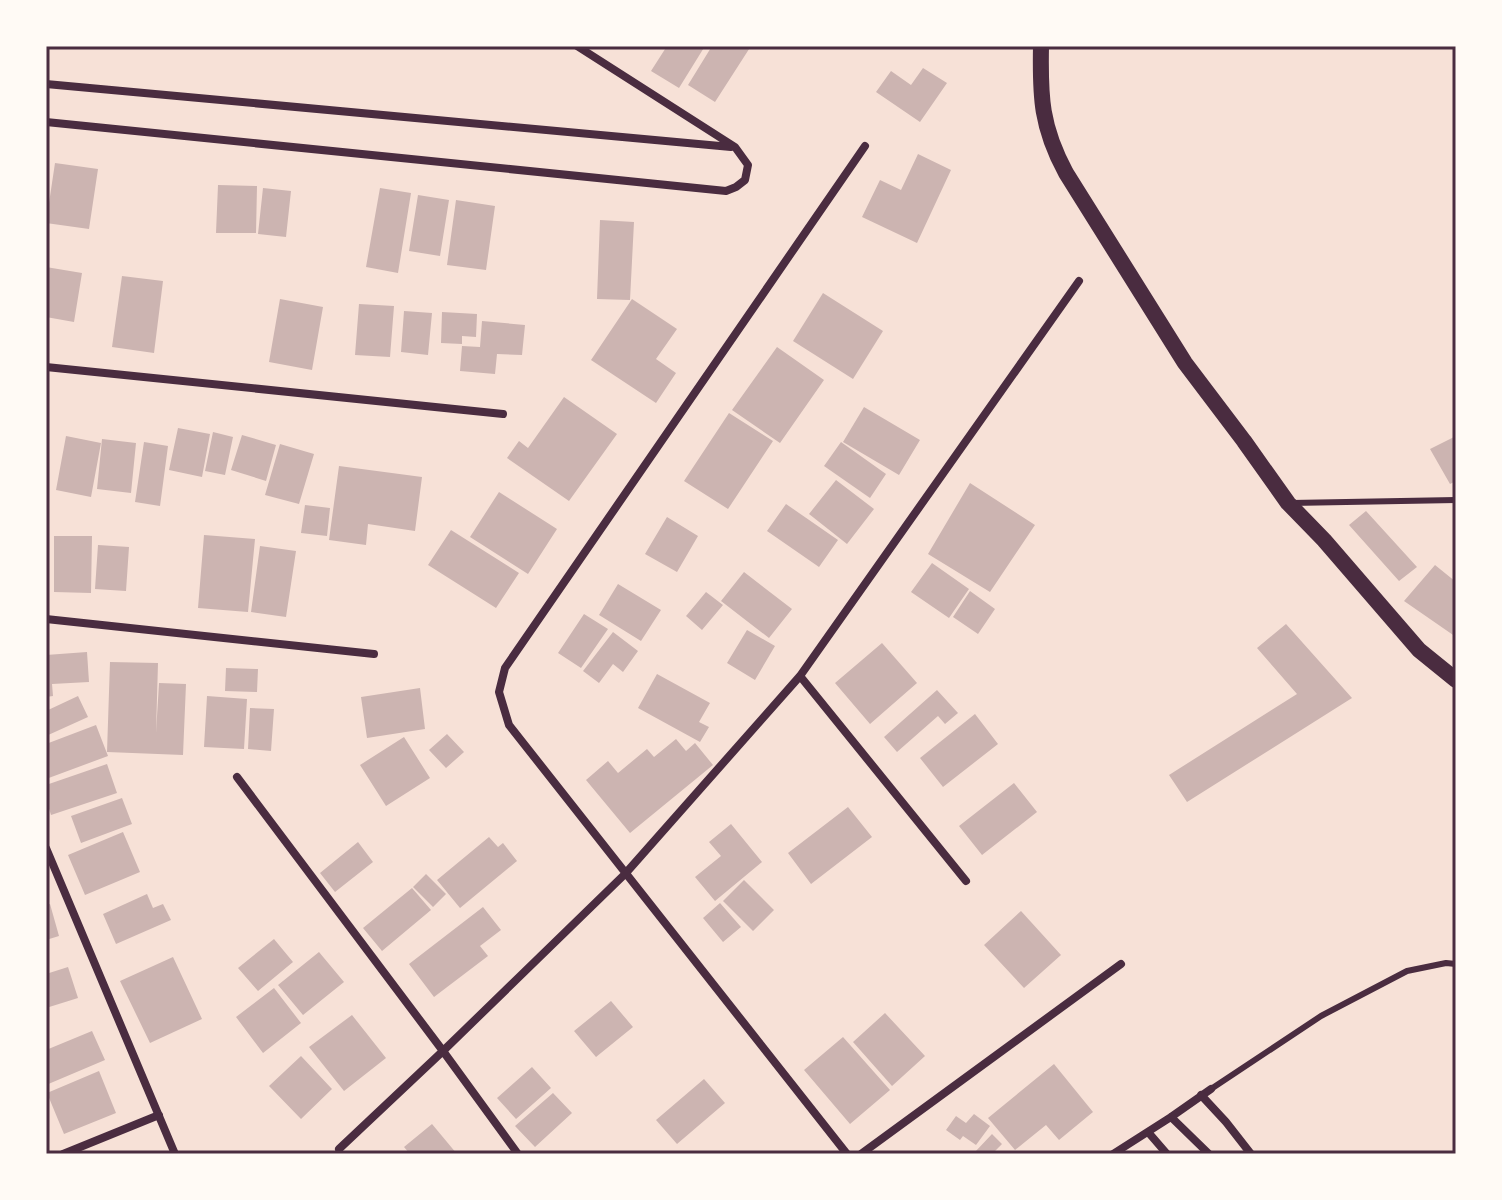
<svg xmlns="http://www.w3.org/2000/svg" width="1502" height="1200" font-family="Bitter,serif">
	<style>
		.building { fill: #ccb4b1 }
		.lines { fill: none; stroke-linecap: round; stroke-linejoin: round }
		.service { stroke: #4a2c40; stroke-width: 6 }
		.minor { stroke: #4a2c40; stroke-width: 8 }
		.secondary { stroke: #4a2c40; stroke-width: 16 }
		.neatline { fill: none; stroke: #4a2c40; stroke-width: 3 }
	</style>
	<rect width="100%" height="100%" fill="#f7e1d7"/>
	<path class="building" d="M 667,46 L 705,46 L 679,88 L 651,71 Z
		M 712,46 L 751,46 L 715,102 L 688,85 Z
		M 923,68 L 947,83 L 920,122 L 876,92 L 891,71 L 911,85 Z
		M 918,154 L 951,170 L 917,243 L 862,217 L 880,180 L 901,190 Z
		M 55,163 L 98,169 L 89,229 L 46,223 Z
		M 218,185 L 257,186 L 256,233 L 216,233 Z
		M 263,188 L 291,191 L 286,237 L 258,234 Z
		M 380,188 L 411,193 L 398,273 L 366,267 Z
		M 418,195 L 449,200 L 440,256 L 409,251 Z
		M 456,200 L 495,206 L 486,270 L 447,265 Z
		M 600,220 L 634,222 L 630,300 L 597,299 Z
		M 46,267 L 82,273 L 74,322 L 46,317 Z
		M 122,276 L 163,281 L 154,353 L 112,347 Z
		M 823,293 L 883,331 L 853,379 L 793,341 Z
		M 280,299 L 323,307 L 312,370 L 269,362 Z
		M 632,299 L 677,329 L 656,359 L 676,373 L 656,403 L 591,360 Z
		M 359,304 L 394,306 L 390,357 L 355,355 Z
		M 404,311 L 432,313 L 428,355 L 401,352 Z
		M 442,312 L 477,314 L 476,337 L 462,336 L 462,344 L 441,343 Z
		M 482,321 L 525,325 L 522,355 L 497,354 L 495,374 L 460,371 L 462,346 L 480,347 Z
		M 777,347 L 824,380 L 780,443 L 732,410 Z
		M 564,397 L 617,434 L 569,501 L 507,458 L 519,441 L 528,448 Z
		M 864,407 L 920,440 L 899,475 L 843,442 Z
		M 729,413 L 773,441 L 728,509 L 684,481 Z
		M 178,428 L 210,434 L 202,477 L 169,470 Z
		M 213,432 L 233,437 L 225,475 L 205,471 Z
		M 242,435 L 276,445 L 266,481 L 231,470 Z
		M 66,436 L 101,443 L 91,497 L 56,490 Z
		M 1456,436 L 1456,481 L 1450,484 L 1430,449 Z
		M 102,439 L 136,443 L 131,493 L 97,489 Z
		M 144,442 L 168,446 L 160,506 L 135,502 Z
		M 841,442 L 886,474 L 870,498 L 824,466 Z
		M 280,444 L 314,454 L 299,504 L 265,495 Z
		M 339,466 L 422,477 L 415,531 L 368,524 L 366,545 L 329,540 Z
		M 836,480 L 874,509 L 847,544 L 809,514 Z
		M 970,483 L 1035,525 L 990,592 L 928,554 Z
		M 499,492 L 557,529 L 528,574 L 470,537 Z
		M 786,504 L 838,540 L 819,567 L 767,531 Z
		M 305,505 L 330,508 L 327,536 L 301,533 Z
		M 1366,511 L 1417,567 L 1399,581 L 1349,525 Z
		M 667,517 L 698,536 L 677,572 L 645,554 Z
		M 451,530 L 519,573 L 496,608 L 428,565 Z
		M 204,535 L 255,539 L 248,612 L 198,608 Z
		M 54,536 L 92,536 L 91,593 L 54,592 Z
		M 98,545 L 129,547 L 126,591 L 95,589 Z
		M 260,546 L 296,551 L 286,617 L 251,612 Z
		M 932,563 L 969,589 L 949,618 L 911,592 Z
		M 1435,565 L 1456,582 L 1456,637 L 1404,601 Z
		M 744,572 L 792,609 L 769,638 L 721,601 Z
		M 618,584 L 661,610 L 641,641 L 599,615 Z
		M 970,591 L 995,609 L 978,634 L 953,617 Z
		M 706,592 L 723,605 L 702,630 L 686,616 Z
		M 584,614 L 608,629 L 581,668 L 558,653 Z
		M 1286,624 L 1352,698 L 1187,802 L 1169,775 L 1297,694 L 1257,648 Z
		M 747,630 L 775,646 L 755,680 L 727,663 Z
		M 613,632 L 638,651 L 623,672 L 613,664 L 599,683 L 583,671 Z
		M 882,643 L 917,683 L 870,724 L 835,683 Z
		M 87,652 L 89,682 L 52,684 L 53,696 L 46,697 L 46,655 Z
		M 110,662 L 158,663 L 156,733 L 159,683 L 186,684 L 183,755 L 107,752 Z
		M 226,668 L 258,669 L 257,692 L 225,691 Z
		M 657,674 L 710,703 L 699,722 L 709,727 L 700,742 L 638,708 Z
		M 420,688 L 425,729 L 367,738 L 361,697 Z
		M 937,690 L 958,713 L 945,724 L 938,716 L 897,752 L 884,737 Z
		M 78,696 L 88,717 L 46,736 L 46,711 Z
		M 207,696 L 247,699 L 244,749 L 204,747 Z
		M 250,708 L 274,709 L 271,751 L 248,749 Z
		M 975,714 L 998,744 L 943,787 L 920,758 Z
		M 96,725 L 108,756 L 46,779 L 46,744 Z
		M 447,734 L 464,752 L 446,768 L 429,750 Z
		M 404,737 L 430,778 L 386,806 L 360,765 Z
		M 676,739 L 686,751 L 695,743 L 713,765 L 630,833 L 586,780 L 608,761 L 618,773 L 647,749 L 654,757 Z
		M 107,764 L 117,793 L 51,815 L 46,799 L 46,785 Z
		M 1014,783 L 1037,812 L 982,855 L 959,826 Z
		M 122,798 L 132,824 L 81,843 L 71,816 Z
		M 848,807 L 872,837 L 811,884 L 788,853 Z
		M 731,824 L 762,862 L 715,901 L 695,877 L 721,856 L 709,842 Z
		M 123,832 L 140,872 L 85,895 L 68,855 Z
		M 489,837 L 498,847 L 503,843 L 517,861 L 460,908 L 437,880 Z
		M 358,842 L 373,862 L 335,892 L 320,873 Z
		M 426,874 L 446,894 L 433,907 L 413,887 Z
		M 744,880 L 774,910 L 753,931 L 723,901 Z
		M 412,888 L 431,910 L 382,951 L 363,928 Z
		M 147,894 L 153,908 L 163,904 L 171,920 L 116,944 L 103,914 Z
		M 720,903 L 741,927 L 723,942 L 703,918 Z
		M 50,904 L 59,936 L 46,940 L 46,905 Z
		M 483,907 L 501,930 L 480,946 L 488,956 L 434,997 L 409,964 Z
		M 1021,911 L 1061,955 L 1024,988 L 984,945 Z
		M 274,939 L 293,962 L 258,991 L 238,968 Z
		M 319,952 L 344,982 L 303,1015 L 278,985 Z
		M 173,957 L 202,1019 L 150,1043 L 120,981 Z
		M 68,967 L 78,998 L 46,1008 L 46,974 Z
		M 274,988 L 301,1023 L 263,1053 L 236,1017 Z
		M 611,1001 L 633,1027 L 596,1057 L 574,1031 Z
		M 885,1013 L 925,1056 L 892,1086 L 853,1042 Z
		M 352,1015 L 386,1058 L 344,1091 L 309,1047 Z
		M 92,1031 L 105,1060 L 46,1085 L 46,1050 Z
		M 843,1037 L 890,1090 L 850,1124 L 804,1070 Z
		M 301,1056 L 332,1089 L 301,1119 L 269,1086 Z
		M 1054,1064 L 1093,1112 L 1059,1140 L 1046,1125 L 1015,1150 L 988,1118 Z
		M 532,1067 L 551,1088 L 516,1119 L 497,1098 Z
		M 99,1071 L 116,1113 L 64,1134 L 47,1093 Z
		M 704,1079 L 725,1103 L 677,1144 L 656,1120 Z
		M 553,1093 L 572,1113 L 535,1147 L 515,1126 Z
		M 974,1114 L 990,1126 L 976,1145 L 963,1136 L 960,1140 L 946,1130 L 956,1116 L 966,1123 Z
		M 432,1124 L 457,1154 L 410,1154 L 404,1147 Z
		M 992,1134 L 1002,1144 L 992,1154 L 977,1154 L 975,1152 Z"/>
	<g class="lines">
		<path class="service" d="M 1291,503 L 1456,500
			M 1211,1089 L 1321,1016 L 1407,971 L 1446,963 L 1456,964"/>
		<path class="minor" d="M 46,84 L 731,147
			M 46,122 L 726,191 L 736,187 L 745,180 L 748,165 L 735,147 L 577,46
			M 46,367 L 503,414
			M 46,619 L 374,654
			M 800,676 L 966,881
			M 237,777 L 443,1051 L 518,1154
			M 46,848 L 175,1154
			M 1201,1095 L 1226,1122 L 1251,1154
			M 1171,1117 L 1209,1154
			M 1148,1132 L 1167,1154
			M 339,1149 L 443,1051 L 625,874 L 800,676 L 1079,281
			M 63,1154 L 159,1115
			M 847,1154 L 509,725 L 499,692 L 505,668 L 865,146
			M 861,1154 L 1121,964
			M 1113,1154 L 1171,1117 L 1211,1089"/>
		<path class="secondary" d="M 1041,46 C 1040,97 1041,127 1066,173 L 1185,363 L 1244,441 L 1288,503 L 1324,540 L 1419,650 L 1456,680"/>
	</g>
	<rect width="1502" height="1200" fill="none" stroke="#fffaf5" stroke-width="96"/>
	<rect x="48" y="48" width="1406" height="1104" class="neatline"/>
</svg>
